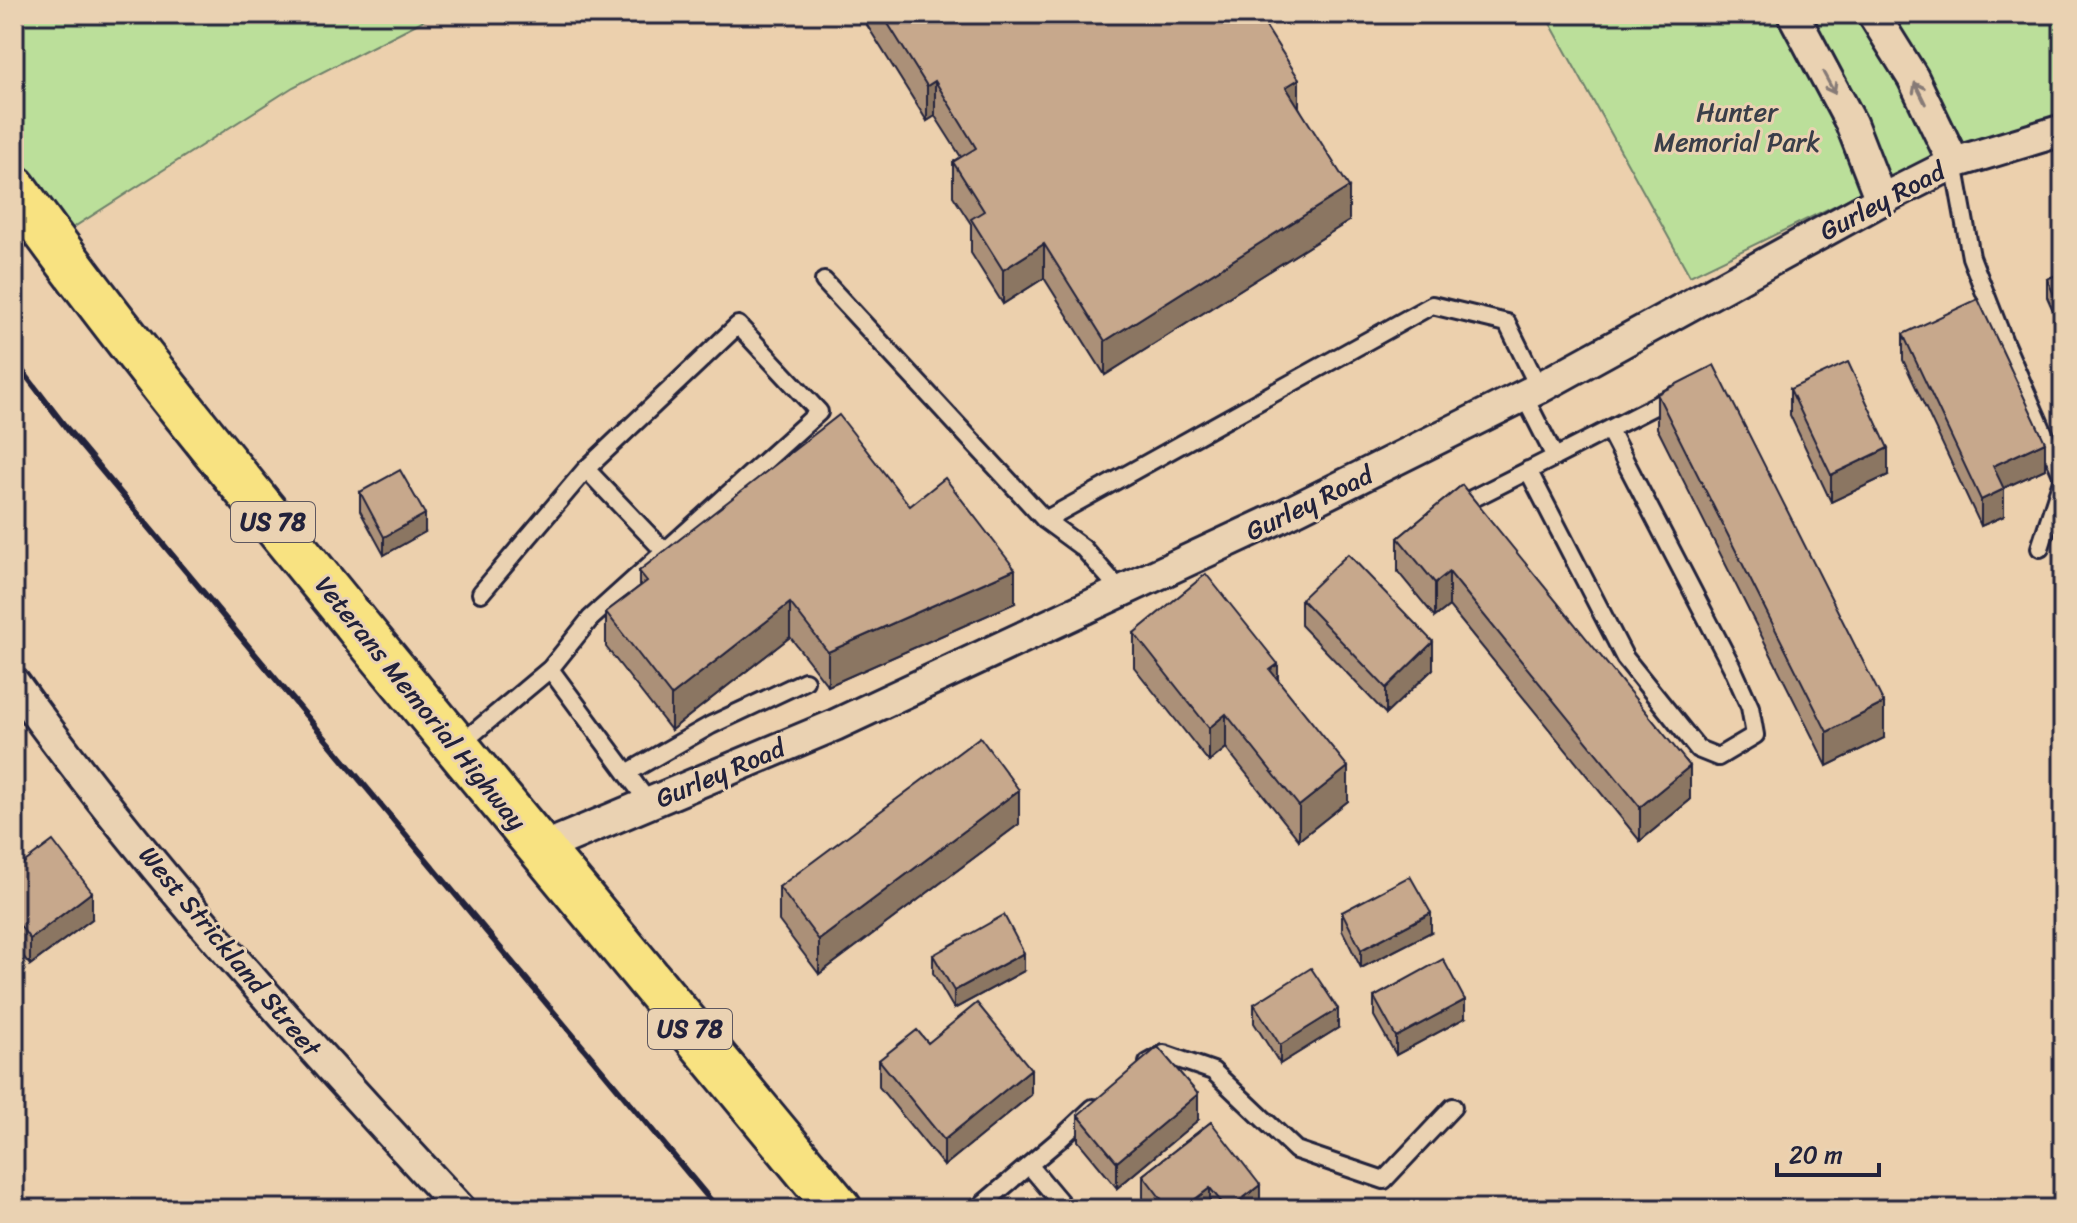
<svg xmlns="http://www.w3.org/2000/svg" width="2077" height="1223" font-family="Sriracha,sans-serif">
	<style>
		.green { fill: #bbdf9a; stroke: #6e806a; stroke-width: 2 }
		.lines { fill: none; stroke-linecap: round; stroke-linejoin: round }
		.lane-casing { stroke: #22223b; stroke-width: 22 }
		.street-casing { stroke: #22223b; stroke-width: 36 }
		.primary-casing { stroke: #22223b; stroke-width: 50 }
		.lane { stroke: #ead2b2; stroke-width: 16 }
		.street { stroke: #ead2b2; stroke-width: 30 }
		.primary { stroke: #f8e281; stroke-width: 44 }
		.rail { stroke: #22223b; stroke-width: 6 }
		.wall { fill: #ab9078; stroke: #22223b; stroke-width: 2 }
		.shaded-wall { fill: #8b7662; stroke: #22223b; stroke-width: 2 }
		.building { fill: #c7a88c; stroke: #22223b; stroke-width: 2 }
		.oneway { stroke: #867a76 }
		.labels { text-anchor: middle; stroke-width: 6; stroke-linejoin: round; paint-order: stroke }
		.shield { fill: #ead2b2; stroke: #5e575f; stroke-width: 2 }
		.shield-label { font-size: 24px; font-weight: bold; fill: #22223b }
		.park-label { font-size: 26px; fill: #393e49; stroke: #ead2b2 }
		.street-label { font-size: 26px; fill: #22223b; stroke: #ead2b2 }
	</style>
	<rect width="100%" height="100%" fill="#ecd0ad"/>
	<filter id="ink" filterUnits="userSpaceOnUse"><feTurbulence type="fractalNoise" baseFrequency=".0125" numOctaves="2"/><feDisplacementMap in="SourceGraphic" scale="16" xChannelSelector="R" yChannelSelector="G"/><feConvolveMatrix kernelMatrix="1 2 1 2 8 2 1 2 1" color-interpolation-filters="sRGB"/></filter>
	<g filter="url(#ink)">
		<path class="green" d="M 14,14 L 436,14 L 293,87 L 49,243 L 14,189 Z
			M 1545,14 L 2063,14 L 2063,118 L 1916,166 L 1690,276 Z"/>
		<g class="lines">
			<g class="lane-casing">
				<path id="lane" d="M 1954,163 L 1971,257 L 2004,342 L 2063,477 L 2040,548
					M 824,281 L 1045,520
					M 1524,396 L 1555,457 L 1674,396
					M 586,469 L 665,552
					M 1528,470 L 1625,658 L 1698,749 L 1718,757 L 1755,735 L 1750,707 L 1732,667 L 1609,430
					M 1454,508 L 1555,457
					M 1122,592 L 1083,548 L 1045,520 L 1432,305 L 1507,323 L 1539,388
					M 481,593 L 586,469 L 738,325 L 819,412 L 590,619 L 550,669
					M 458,746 L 550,669 L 649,803
					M 627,773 L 711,725 L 805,681
					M 1148,1063 L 1164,1054 L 1213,1071 L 1296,1150 L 1384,1180 L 1453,1107
					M 1029,1165 L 1066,1209
					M 977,1209 L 1061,1138 L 1093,1108"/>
			</g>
			<g class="street-casing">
				<path id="street" d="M 1793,14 L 1851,123 L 1881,200
					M 1873,14 L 1913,78 L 1954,163
					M 14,683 C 147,870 304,1040 460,1209
					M 540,849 L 835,725 L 1276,519 L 1539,388 L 1881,200 L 1954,163 L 2063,130"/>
			</g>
			<g class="primary-casing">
				<path id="primary" d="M 14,188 C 123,340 242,484 360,629 C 519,823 679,1017 839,1209"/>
			</g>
			<use href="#lane" class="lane"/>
			<use href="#street" class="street"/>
			<use href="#primary" class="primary"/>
			<path class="rail" d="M 14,360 L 68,430 L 718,1209"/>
		</g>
		<path class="wall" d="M 860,14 L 1258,14 L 1349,221 L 1105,375 L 1044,278 L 1003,304 L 971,253 L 971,224 L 953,196 L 953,162 L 961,157 L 935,116 L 927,121 Z
			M 2063,272 L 2063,333 L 2047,297 L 2047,279 Z
			M 1903,334 L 2045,469 L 2004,488 L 2004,516 L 1981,526 L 1903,360 Z
			M 1790,389 L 1888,475 L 1831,502 L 1790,415 Z
			M 1657,394 L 1884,738 L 1827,766 L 1657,428 Z
			M 1462,485 L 1690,800 L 1640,841 L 1449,606 L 1435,617 L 1398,572 L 1398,538 Z
			M 360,492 L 425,532 L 384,555 L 360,511 Z
			M 910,506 L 1015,603 L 828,686 L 790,637 L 671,730 L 606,647 L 606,612 L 639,587 L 639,571 Z
			M 1301,599 L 1433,669 L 1386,714 L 1301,625 Z
			M 1134,633 L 1278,679 L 1348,801 L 1299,840 L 1226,748 L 1209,762 L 1134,667 Z
			M 1019,824 L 819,974 L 779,921 L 779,887 Z
			M 14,870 L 92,919 L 30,965 L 16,947 L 14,948 Z
			M 1342,912 L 1431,932 L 1361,968 L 1342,930 Z
			M 933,955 L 1024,971 L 954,1009 L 933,973 Z
			M 1374,997 L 1465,1018 L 1396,1055 L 1374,1016 Z
			M 1254,1004 L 1338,1028 L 1280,1064 L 1254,1023 Z
			M 928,1043 L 1031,1095 L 944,1166 L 879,1087 L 879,1060 Z
			M 1078,1115 L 1198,1120 L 1117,1188 L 1078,1141 Z
			M 1211,1122 L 1260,1209 L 1148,1209 L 1143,1202 L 1143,1175 Z"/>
		<path class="shaded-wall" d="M 1299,79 L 1299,113 L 1286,87 Z
			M 935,81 L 935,116 L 927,121 L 927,86 Z
			M 1349,187 L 1349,221 L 1105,375 L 1105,341 Z
			M 1044,244 L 1044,278 L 1003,304 L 1003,270 Z
			M 2045,442 L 2045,469 L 1993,493 L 1993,466 Z
			M 1888,448 L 1888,475 L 1831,502 L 1831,475 Z
			M 2004,489 L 2004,516 L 1981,526 L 1981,500 Z
			M 425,514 L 425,532 L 384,555 L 384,537 Z
			M 1015,569 L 1015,603 L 828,686 L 828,652 Z
			M 1449,572 L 1449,606 L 1435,617 L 1435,583 Z
			M 790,603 L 790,637 L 671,730 L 671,696 Z
			M 1433,642 L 1433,669 L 1386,714 L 1386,688 Z
			M 1278,664 L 1278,698 L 1270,670 Z
			M 1884,703 L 1884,738 L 1827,766 L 1827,732 Z
			M 1226,714 L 1226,748 L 1209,762 L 1209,728 Z
			M 1690,766 L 1690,800 L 1640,841 L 1640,807 Z
			M 1348,767 L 1348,801 L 1299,840 L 1299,806 Z
			M 1019,790 L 1019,824 L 819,974 L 819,940 Z
			M 92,892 L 92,919 L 30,965 L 30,939 Z
			M 1431,913 L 1431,932 L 1361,968 L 1361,950 Z
			M 16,920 L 16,947 L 14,948 L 14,922 Z
			M 1024,953 L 1024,971 L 954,1009 L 954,991 Z
			M 1465,1000 L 1465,1018 L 1396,1055 L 1396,1037 Z
			M 1338,1009 L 1338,1028 L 1280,1064 L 1280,1045 Z
			M 1031,1069 L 1031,1095 L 944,1166 L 944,1140 Z
			M 1198,1094 L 1198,1120 L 1117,1188 L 1117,1162 Z
			M 1260,1185 L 1260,1209 L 1229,1209 Z
			M 1210,1188 L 1210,1209 L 1182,1209 Z"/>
		<path class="building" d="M 882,14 L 1258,14 L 1299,79 L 1286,87 L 1349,187 L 1105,341 L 1044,244 L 1003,270 L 971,219 L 984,211 L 953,162 L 976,148 L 935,81 L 927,86 Z
			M 2063,272 L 2063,315 L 2047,279 Z
			M 1978,299 L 2045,442 L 1993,466 L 2004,489 L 1981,500 L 1903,334 Z
			M 1848,362 L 1888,448 L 1831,475 L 1790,389 Z
			M 1714,365 L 1884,703 L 1827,732 L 1657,394 Z
			M 839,415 L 910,506 L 945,478 L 1015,569 L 828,652 L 790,603 L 671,696 L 606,612 L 647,581 L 639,571 Z
			M 400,470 L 425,514 L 384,537 L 360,492 Z
			M 1462,485 L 1690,766 L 1640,807 L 1449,572 L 1435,583 L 1398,538 Z
			M 1348,554 L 1433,642 L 1386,688 L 1301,599 Z
			M 1206,574 L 1278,664 L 1270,670 L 1348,767 L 1299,806 L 1226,714 L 1209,728 L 1134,633 Z
			M 980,737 L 1019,790 L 819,940 L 779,887 Z
			M 53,841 L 92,892 L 30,939 L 16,920 L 14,922 L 14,870 Z
			M 1410,876 L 1431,913 L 1361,950 L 1342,912 Z
			M 1004,915 L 1024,953 L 954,991 L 933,955 Z
			M 1443,959 L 1465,1000 L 1396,1037 L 1374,997 Z
			M 1311,968 L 1338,1009 L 1280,1045 L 1254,1004 Z
			M 977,1003 L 1031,1069 L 944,1140 L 879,1060 L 917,1030 L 928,1043 Z
			M 1158,1047 L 1198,1094 L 1117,1162 L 1078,1115 Z
			M 1211,1122 L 1260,1185 L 1229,1209 L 1227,1209 L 1210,1188 L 1182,1209 L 1169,1209 L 1143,1175 Z"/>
		<defs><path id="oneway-shaft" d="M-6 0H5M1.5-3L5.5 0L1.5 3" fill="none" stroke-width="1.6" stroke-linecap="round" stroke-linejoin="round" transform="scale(2)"/></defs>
		<g class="oneway">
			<use href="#oneway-shaft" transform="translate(1829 83) rotate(62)"/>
			<use href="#oneway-shaft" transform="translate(1920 93) rotate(-116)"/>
		</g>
	</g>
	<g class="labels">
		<g class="shield">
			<rect x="231" y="502" width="84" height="40" rx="6"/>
			<rect x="648" y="1009" width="84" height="40" rx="6"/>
		</g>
		<g class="shield-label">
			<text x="273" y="530">US 78</text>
			<text x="690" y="1037">US 78</text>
		</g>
		<g class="park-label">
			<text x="1737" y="121">Hunter<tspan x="1737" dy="30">Memorial Park</tspan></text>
		</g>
		<g class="street-label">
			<text transform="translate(1882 201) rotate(-28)" y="9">Gurley Road</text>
			<text transform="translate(1309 503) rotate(-26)" y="9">Gurley Road</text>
			<text transform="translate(421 703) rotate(51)" y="9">Veterans Memorial Highway</text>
			<text transform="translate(720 773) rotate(-23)" y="9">Gurley Road</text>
			<text transform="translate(230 951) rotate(50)" y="9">West Strickland Street</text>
		</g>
	</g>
	<rect width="2077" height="1223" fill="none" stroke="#ead2b2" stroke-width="48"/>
	<rect x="24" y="24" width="2029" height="1175" fill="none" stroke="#22223b" stroke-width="3" filter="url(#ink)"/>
	<path d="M1777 1163v12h102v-12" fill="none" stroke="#22223b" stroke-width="4"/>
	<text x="1789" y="1163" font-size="24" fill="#22223b" stroke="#ead2b2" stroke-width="6" paint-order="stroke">20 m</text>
</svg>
